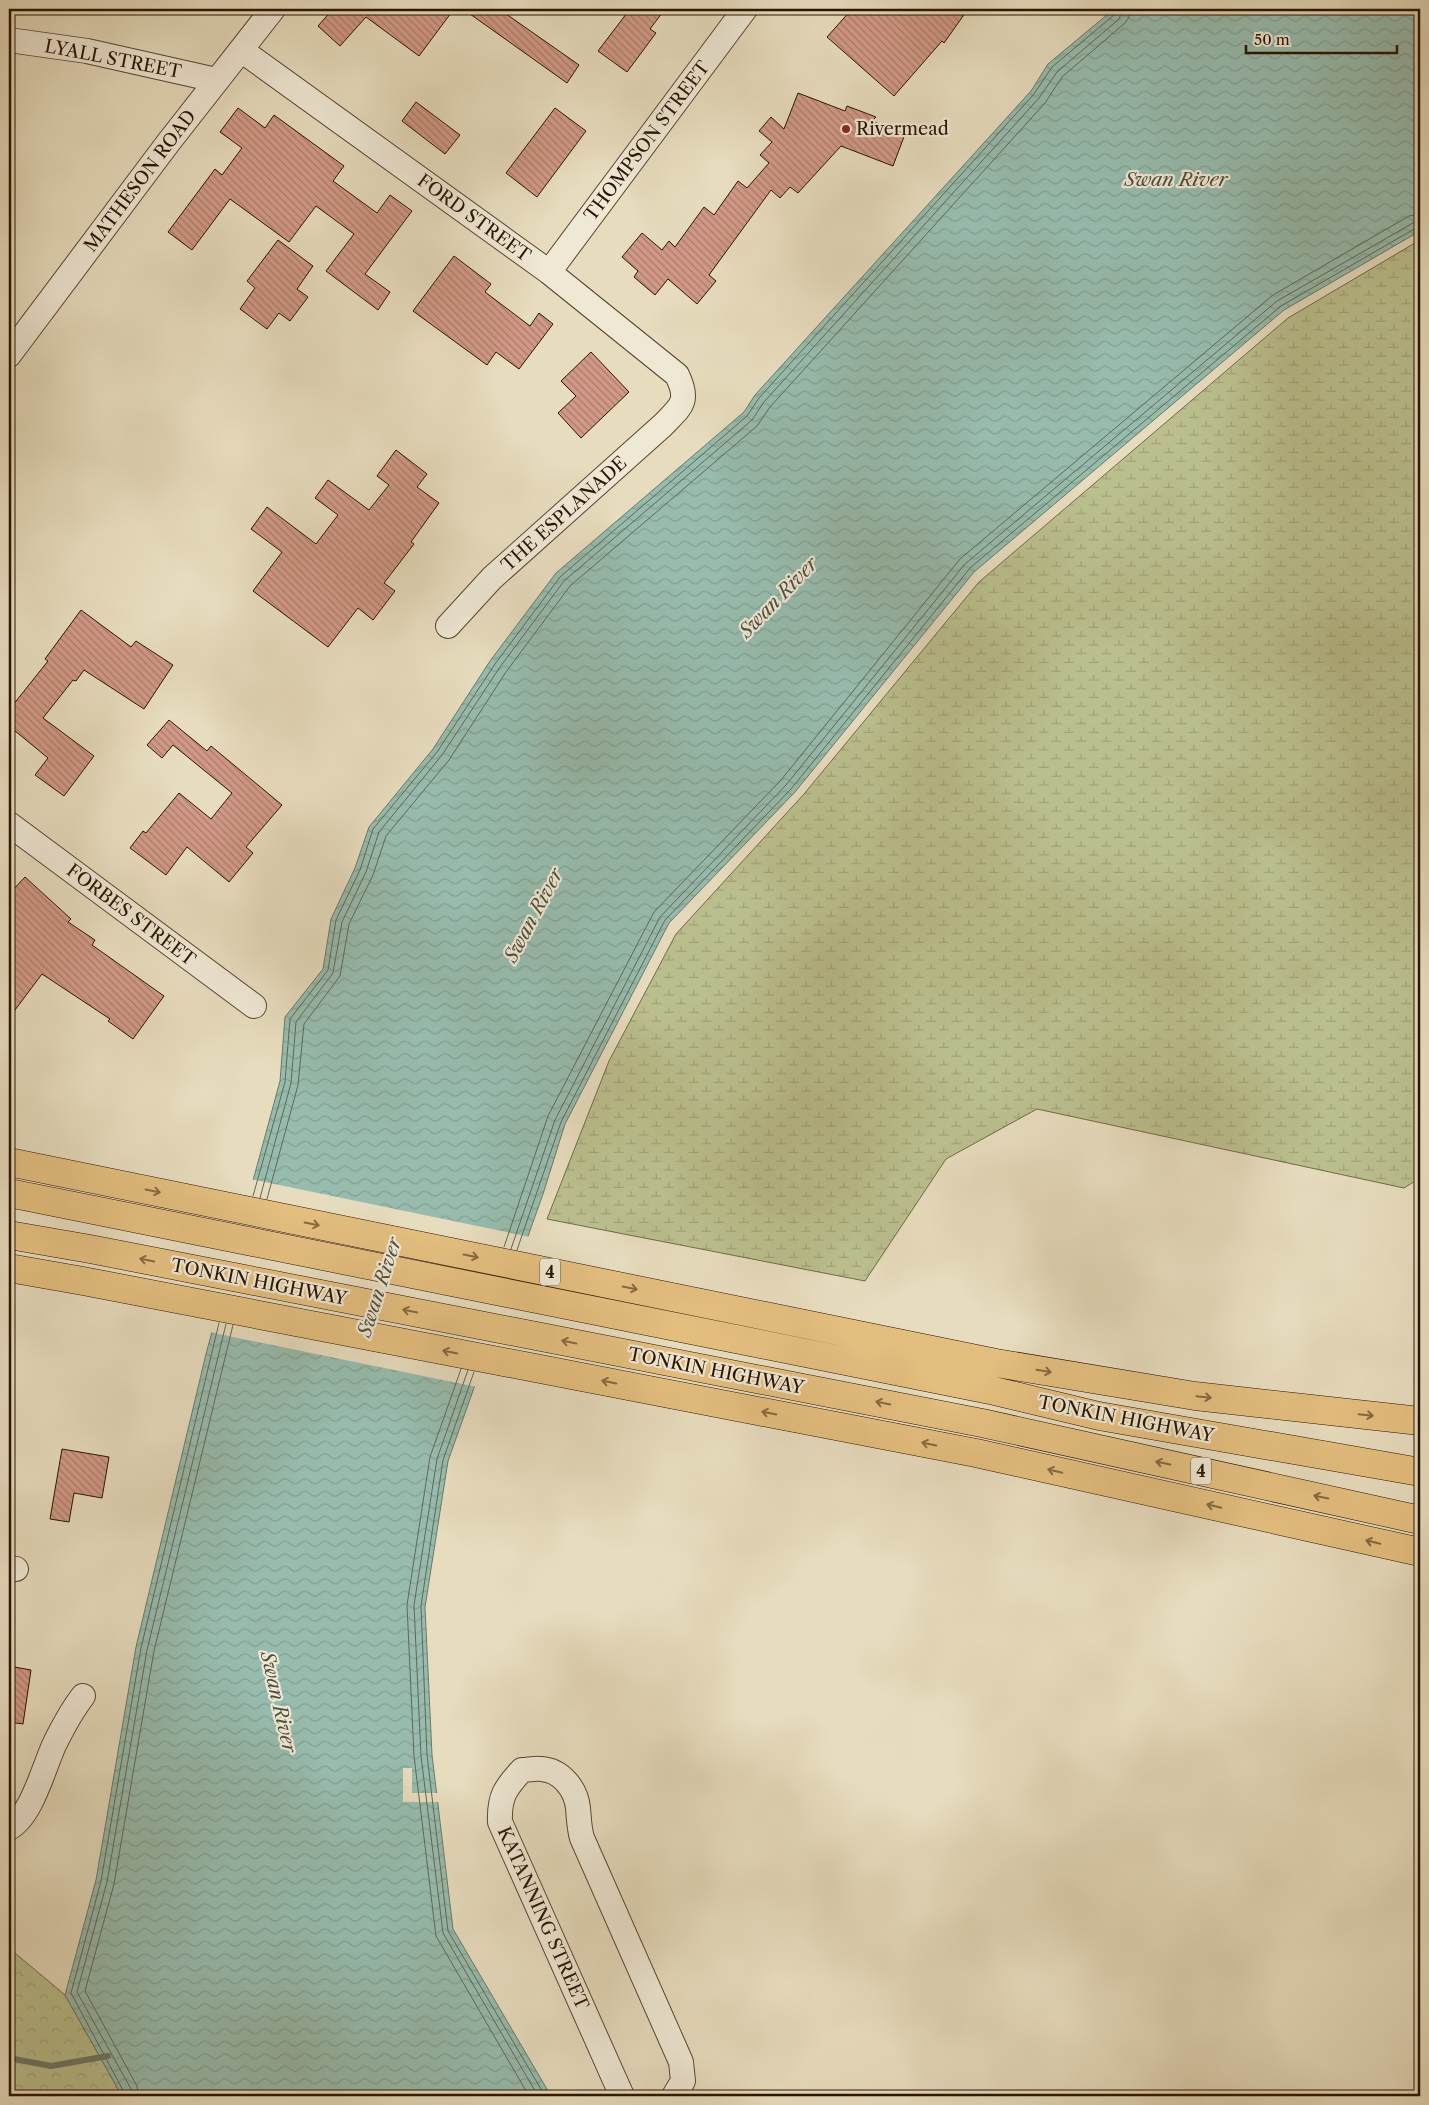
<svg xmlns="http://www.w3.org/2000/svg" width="1429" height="2105" font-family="'Libre Caslon Text',serif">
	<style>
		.wetland { fill: url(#wetland-marsh); stroke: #726a47 }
		.park { fill: url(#park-crowns); stroke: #726a47 }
		.water { fill: url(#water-waves); stroke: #6b7968 }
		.pier { fill: #e7dcbe }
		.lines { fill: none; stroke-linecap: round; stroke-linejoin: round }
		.shore { stroke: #606857; stroke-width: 1 }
		.stream { stroke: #6b7968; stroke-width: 6 }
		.building { fill: url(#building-back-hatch); stroke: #291400 }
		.minor-casing { stroke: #584630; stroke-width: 26 }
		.highway-casing { stroke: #291400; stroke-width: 29 }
		.minor { stroke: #efe8d5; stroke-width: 24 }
		.highway { stroke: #e4be7f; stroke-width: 28 }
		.oneway { stroke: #866940 }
		.poi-dot { fill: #8f2418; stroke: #efe8d5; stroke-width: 2 }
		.labels { text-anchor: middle; stroke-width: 4.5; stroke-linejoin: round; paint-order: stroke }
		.shield { fill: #efe8d5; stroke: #645440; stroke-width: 1 }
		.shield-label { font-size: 16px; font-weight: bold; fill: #291400 }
		.street-label { font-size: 18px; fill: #291400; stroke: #efe8d5 }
		.poi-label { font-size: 18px; fill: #291400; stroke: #efe8d5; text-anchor: start }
		.water-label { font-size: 19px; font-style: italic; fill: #504f3d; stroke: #efe8d5 }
	</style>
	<defs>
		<pattern id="wetland-marsh" width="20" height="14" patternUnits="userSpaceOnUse" patternTransform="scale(1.25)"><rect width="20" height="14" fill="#bbbf8e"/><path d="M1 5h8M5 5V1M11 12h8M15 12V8" fill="none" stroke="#a1a379"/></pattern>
		<pattern id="park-crowns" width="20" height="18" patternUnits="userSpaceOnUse" patternTransform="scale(1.25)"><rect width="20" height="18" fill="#bbbf8e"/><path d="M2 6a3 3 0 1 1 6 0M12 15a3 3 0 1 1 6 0" fill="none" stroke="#a1a379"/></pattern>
		<pattern id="water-waves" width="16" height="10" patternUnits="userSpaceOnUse" patternTransform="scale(1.25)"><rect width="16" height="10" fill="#97bcae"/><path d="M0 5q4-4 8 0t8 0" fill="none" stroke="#82a194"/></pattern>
		<pattern id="building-back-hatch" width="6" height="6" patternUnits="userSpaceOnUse" patternTransform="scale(1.25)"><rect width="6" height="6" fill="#d19986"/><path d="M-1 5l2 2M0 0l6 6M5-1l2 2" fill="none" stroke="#aa7c6b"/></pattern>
	</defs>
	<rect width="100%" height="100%" fill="#e7dcbe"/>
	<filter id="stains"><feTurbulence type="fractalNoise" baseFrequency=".004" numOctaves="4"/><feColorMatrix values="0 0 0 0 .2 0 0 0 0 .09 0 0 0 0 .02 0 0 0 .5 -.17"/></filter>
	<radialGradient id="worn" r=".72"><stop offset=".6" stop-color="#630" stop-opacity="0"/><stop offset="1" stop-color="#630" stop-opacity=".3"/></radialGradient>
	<path class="wetland" d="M 1420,240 L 1420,1178 L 1404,1188 L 1037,1109 L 946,1159 L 865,1281 L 547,1219 L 609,1061 L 676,934 L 804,794 L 979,582 L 1288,318 Z"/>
	<path class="park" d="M 9,1948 L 65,1995 L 122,2096 L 9,2096 Z"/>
	<path class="water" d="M 1114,9 L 1420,9 L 1420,231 L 1284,310 L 974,572 L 795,792 L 669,923 L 565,1124 L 543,1194 L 448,1461 L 425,1607 L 432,1755 L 453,1929 L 551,2096 L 122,2096 L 65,1995 L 96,1880 L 136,1647 L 206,1354 L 280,1081 L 285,1017 L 323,969 L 331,919 L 355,868 L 369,827 L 433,749 L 490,661 L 556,573 L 744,412 L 755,395 L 1031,91 L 1048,64 Z"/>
	<path class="pier" d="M 250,1179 L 530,1237 L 477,1387 L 209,1332 Z
		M 403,1768 L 412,1768 L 412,1793 L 439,1793 L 440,1802 L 403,1802 Z"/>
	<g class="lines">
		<path class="shore" d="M 253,1196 L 285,1082 L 290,1019 L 328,970 L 336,920 L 360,870 L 373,829 L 437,752 L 495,664 L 560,577 L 747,416 L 759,398 L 1034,94 L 1052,67 L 1114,15 L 1116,9
			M 260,1198 L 291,1083 L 296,1022 L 333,973 L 342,922 L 366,872 L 379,832 L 442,755 L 500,667 L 564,581 L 752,420 L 764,402 L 1039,98 L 1057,72 L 1119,19 L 1123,9
			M 267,1199 L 298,1085 L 304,1024 L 340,976 L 349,924 L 373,875 L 386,836 L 449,760 L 506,672 L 570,586 L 757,426 L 770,407 L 1045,103 L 1062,77 L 1125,23 L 1129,17 L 1130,9
			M 504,1247 L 548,1116 L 654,912 L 781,780 L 960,559 L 1273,295 L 1409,216 L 1420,214
			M 511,1249 L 555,1120 L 660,917 L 786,785 L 965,564 L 1277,301 L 1413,223 L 1420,221
			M 517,1250 L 561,1122 L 665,920 L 791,789 L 970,568 L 1281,306 L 1416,228 L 1420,227
			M 461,1369 L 430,1457 L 407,1605 L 414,1756 L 436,1936 L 529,2096
			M 468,1370 L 437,1459 L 414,1605 L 421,1756 L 443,1933 L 538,2096
			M 474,1372 L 443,1460 L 421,1606 L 427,1755 L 448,1931 L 545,2096
			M 126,2096 L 71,1993 L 101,1881 L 141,1648 L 219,1323
			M 132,2096 L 131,2089 L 77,1992 L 107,1882 L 147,1650 L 226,1324
			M 139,2096 L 137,2086 L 85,1991 L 114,1884 L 154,1651 L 233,1325"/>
		<path class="stream" d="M 9,2058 L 51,2066 L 108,2056"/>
	</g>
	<path class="building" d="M 333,9 L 454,9 L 419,56 L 366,17 L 340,46 L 318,26 Z
		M 463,9 L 499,9 L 579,65 L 567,83 Z
		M 630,9 L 665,9 L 650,29 L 656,33 L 627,72 L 598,51 Z
		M 852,9 L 968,9 L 944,43 L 942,41 L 894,96 L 827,37 Z
		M 798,93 L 845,111 L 847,106 L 876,117 L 872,121 L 905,134 L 893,166 L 841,146 L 798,193 L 790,187 L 780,198 L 771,190 L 709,275 L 716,281 L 697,304 L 668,279 L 655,295 L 634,277 L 638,271 L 622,257 L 642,233 L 662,250 L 669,241 L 675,247 L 704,207 L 714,215 L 738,181 L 747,188 L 769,163 L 760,155 L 772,142 L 759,131 L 771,117 L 784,129 Z
		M 416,102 L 460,135 L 445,154 L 402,121 Z
		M 238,108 L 265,128 L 274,115 L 344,166 L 333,181 L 377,213 L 390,195 L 412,211 L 365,274 L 390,292 L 378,310 L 326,271 L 354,234 L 316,206 L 289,242 L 230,199 L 192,250 L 168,232 L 215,169 L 222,175 L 242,148 L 220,132 Z
		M 555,108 L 586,131 L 537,197 L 506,173 Z
		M 278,240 L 313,266 L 297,289 L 308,297 L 290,321 L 279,313 L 267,329 L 240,309 L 255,288 L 247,281 Z
		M 454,256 L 491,284 L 485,292 L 530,326 L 539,313 L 553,324 L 519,369 L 496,352 L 487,365 L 413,311 Z
		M 591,352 L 629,392 L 581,438 L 558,413 L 576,396 L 561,381 Z
		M 396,450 L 427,474 L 417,487 L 439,503 L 411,542 L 414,544 L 384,583 L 395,591 L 373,620 L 358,608 L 328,647 L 253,591 L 282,552 L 251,529 L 267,507 L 316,544 L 338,515 L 315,498 L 328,480 L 369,510 L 389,485 L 377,476 Z
		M 81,610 L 131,647 L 136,641 L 173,665 L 144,709 L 84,670 L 76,681 L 73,680 L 43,718 L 94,756 L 64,796 L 35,775 L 48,758 L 9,726 L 9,710 L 48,661 L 45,659 Z
		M 169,720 L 207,751 L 211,746 L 282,805 L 246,847 L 253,853 L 229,882 L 187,847 L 166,875 L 130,848 L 143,831 L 146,833 L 179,793 L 211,819 L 232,793 L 173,745 L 162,758 L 147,745 Z
		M 25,877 L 71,919 L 68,922 L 95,940 L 92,945 L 164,996 L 133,1039 L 108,1021 L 110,1019 L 42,974 L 9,1018 L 9,894 Z
		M 62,1449 L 109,1457 L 102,1498 L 74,1493 L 69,1522 L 50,1519 Z
		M 9,1666 L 31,1670 L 23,1724 L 9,1722 Z"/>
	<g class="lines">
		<g class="minor-casing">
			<path id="minor" d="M 9,40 L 87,51 L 216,80
				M 241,50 L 549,272 L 677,375 C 690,402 681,406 663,425 L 492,578 L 448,626
				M 549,272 L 745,9
				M 9,355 L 168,143 L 273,9
				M 9,824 L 254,1006
				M 9,1568 L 16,1569
				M 9,1828 C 32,1816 44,1766 55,1743 C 63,1727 72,1710 83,1696
				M 622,2096 L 500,1822 C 499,1797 505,1788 522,1770 C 528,1770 535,1768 541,1769 C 561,1770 576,1789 578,1808 C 579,1819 579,1828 582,1838 L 681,2062 L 683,2081 L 674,2096"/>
		</g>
		<g class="highway-casing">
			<path id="highway" d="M 9,1162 L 996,1363 L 1195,1396 L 1420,1421
				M 9,1193 L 990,1390 L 1099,1416 L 1420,1472
				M 9,1235 L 90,1249 L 982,1423 L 1420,1520
				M 9,1268 L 83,1281 L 976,1453 L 1420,1552"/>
		</g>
		<use href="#minor" class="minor"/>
		<use href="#highway" class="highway"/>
	</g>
	<defs><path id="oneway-shaft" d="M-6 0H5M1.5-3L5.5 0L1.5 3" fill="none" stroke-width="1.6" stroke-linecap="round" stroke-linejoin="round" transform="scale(1.25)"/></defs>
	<g class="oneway">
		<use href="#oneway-shaft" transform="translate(153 1191) rotate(11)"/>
		<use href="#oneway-shaft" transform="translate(312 1224) rotate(11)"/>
		<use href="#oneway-shaft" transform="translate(471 1256) rotate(11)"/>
		<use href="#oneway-shaft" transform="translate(147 1260) rotate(-169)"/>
		<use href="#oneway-shaft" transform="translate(630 1288) rotate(11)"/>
		<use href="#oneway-shaft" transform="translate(410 1311) rotate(-169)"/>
		<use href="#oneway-shaft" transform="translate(569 1342) rotate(-169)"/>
		<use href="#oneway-shaft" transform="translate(450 1352) rotate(-169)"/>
		<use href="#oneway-shaft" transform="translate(1044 1371) rotate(9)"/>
		<use href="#oneway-shaft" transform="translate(609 1382) rotate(-169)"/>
		<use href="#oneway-shaft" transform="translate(1204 1397) rotate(6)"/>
		<use href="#oneway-shaft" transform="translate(883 1403) rotate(-169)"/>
		<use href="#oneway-shaft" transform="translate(769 1413) rotate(-169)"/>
		<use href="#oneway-shaft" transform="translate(1366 1415) rotate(6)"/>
		<use href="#oneway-shaft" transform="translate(929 1444) rotate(-169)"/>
		<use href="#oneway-shaft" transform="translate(1163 1463) rotate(-168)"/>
		<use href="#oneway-shaft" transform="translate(1055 1471) rotate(-167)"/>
		<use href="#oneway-shaft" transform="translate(1321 1497) rotate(-168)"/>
		<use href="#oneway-shaft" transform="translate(1214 1506) rotate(-167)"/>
		<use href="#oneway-shaft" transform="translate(1373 1542) rotate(-167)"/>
	</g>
	<circle class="poi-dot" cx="846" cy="129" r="5"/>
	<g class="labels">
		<g class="shield">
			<rect x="540" y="1258.5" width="20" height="27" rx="4"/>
			<rect x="1191" y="1457.5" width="20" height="27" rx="4"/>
		</g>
		<g class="shield-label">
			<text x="550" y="1278">4</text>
			<text x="1201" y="1477">4</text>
		</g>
		<g class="street-label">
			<text transform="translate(113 59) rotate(11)" y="6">LYALL STREET</text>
			<text transform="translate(647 141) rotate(-53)" y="6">THOMPSON STREET</text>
			<text transform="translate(140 181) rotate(-53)" y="6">MATHESON ROAD</text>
			<text transform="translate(474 218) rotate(36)" y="6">FORD STREET</text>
			<text transform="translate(564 514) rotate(-42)" y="6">THE ESPLANADE</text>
			<text transform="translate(131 915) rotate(37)" y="6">FORBES STREET</text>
			<text transform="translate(259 1282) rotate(11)" y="6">TONKIN HIGHWAY</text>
			<text transform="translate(716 1371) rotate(11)" y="6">TONKIN HIGHWAY</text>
			<text transform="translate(1126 1419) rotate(11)" y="6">TONKIN HIGHWAY</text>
			<text transform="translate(543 1918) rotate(66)" y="6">KATANNING STREET</text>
		</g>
		<g class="poi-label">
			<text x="856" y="135">Rivermead</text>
		</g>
		<g class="water-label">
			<text x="1176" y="186">Swan River</text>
			<text transform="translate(778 597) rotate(-46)" y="7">Swan River</text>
			<text transform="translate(533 915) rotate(-62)" y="7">Swan River</text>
			<text transform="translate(379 1287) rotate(-72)" y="7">Swan River</text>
			<text transform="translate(279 1702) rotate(77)" y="7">Swan River</text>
		</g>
	</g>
	<rect width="1429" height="2105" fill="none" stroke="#e7dcbe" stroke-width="30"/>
	<rect x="10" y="10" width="1409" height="2085" fill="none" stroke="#291400" stroke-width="2.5"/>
	<rect x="15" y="15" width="1399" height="2075" fill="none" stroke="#291400"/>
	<path d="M1246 45v8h151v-8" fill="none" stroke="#291400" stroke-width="2.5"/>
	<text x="1254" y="45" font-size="15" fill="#291400" stroke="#efe8d5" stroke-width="4" paint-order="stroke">50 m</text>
	<rect width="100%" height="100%" filter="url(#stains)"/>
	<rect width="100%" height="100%" fill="url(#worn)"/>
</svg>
